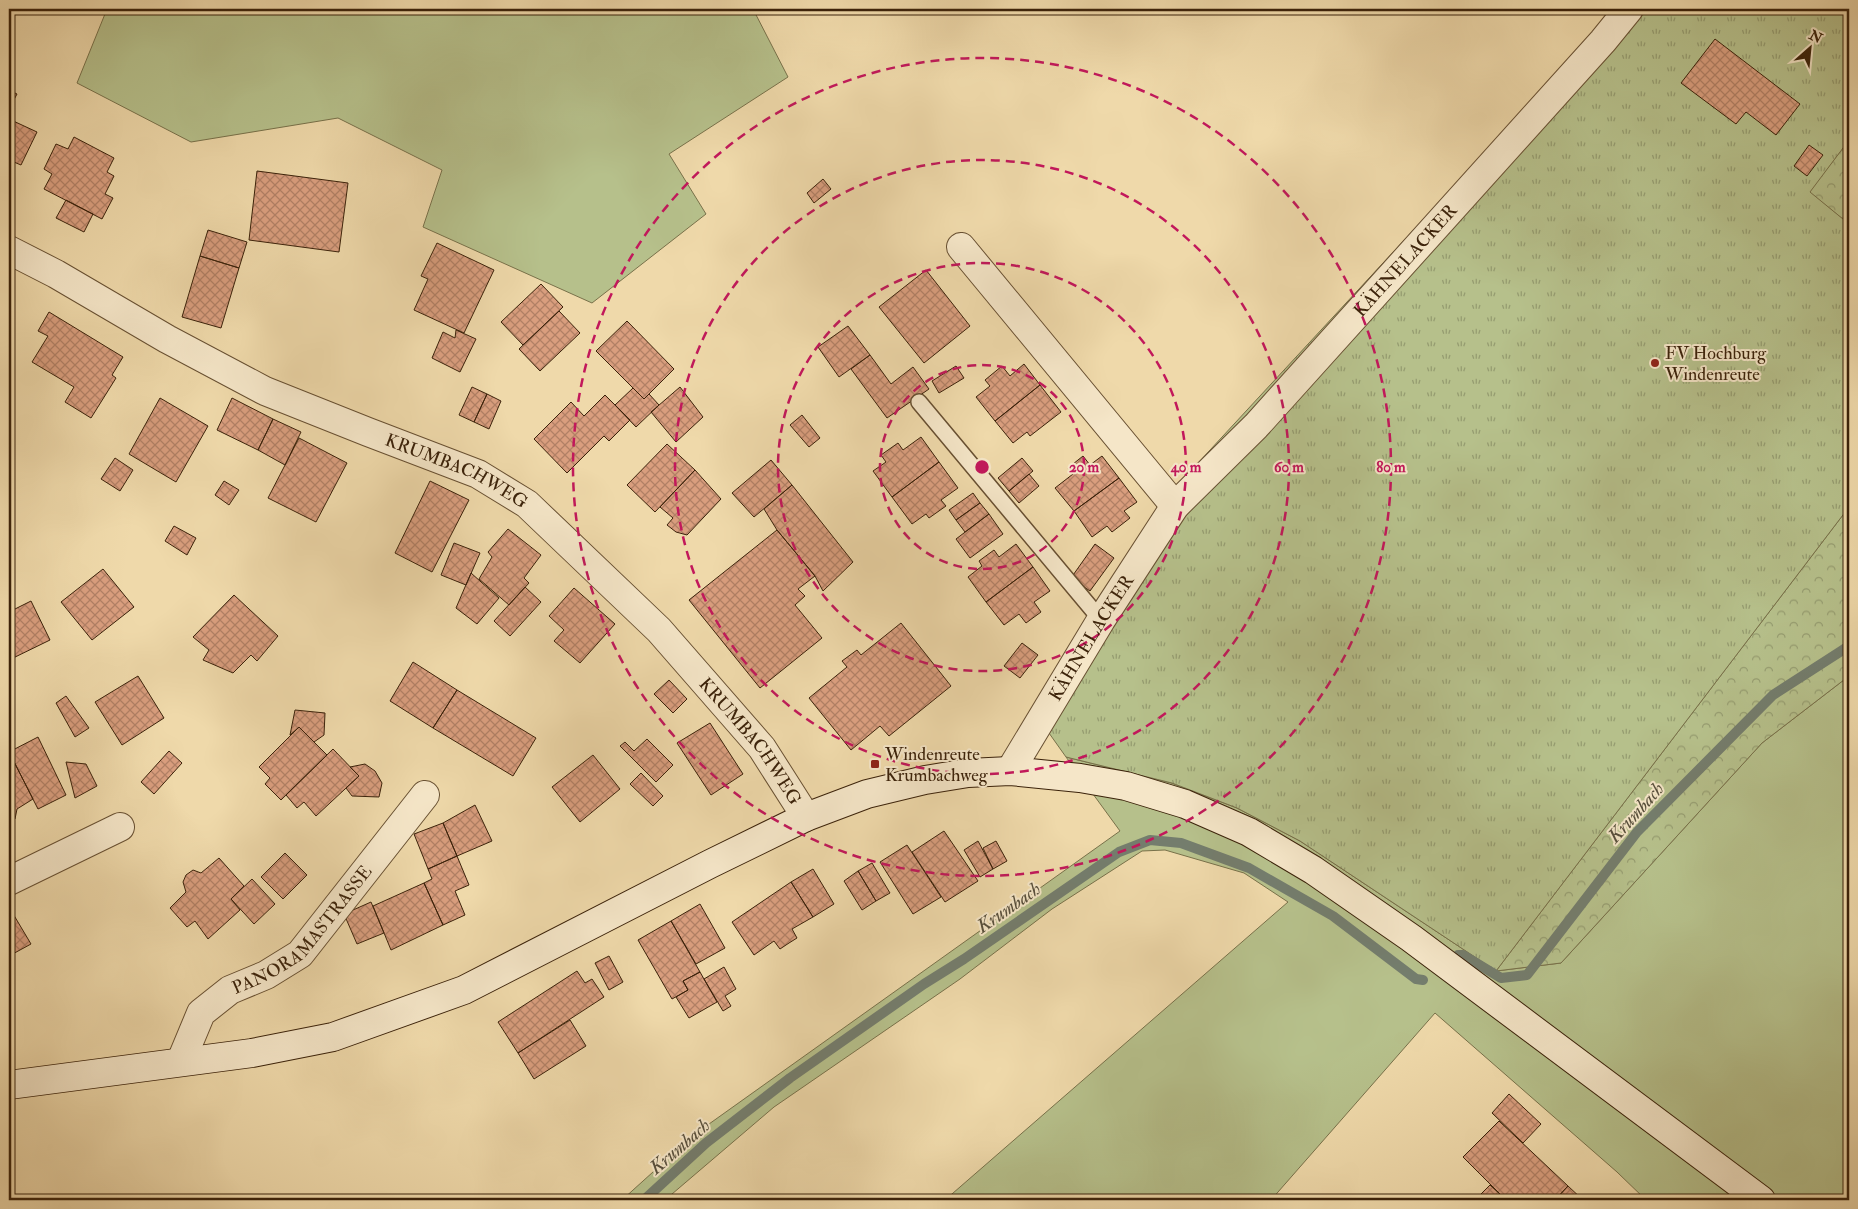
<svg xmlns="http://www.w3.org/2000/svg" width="1858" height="1209" font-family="'IM FELL Double Pica',serif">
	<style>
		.green { fill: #b6c08b; stroke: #78714a }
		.forest { fill: url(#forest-crowns); stroke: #78714a }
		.park { fill: url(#park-tufts); stroke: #78714a }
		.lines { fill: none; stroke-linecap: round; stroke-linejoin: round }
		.stream { stroke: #747d6d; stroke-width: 10 }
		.building { fill: url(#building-cross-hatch); stroke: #3b220a }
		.lane-casing { stroke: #685032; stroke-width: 18 }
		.street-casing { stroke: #685032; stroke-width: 30 }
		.secondary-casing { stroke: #3b220a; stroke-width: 30 }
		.lane { stroke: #f5e6c8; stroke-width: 15 }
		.street { stroke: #f5e6c8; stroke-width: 28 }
		.secondary { stroke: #f5e6c8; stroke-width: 28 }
		.ring { fill: none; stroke: #c2185b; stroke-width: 2.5; stroke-dasharray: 9 6 }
		.poi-dot { fill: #8f2418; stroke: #f5e6c8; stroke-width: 2 }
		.labels { text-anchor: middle; stroke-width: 4; stroke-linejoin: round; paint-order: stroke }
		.street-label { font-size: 18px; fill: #3b220a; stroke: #f5e6c8 }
		.poi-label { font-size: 18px; fill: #3b220a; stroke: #f5e6c8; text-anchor: start }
		.water-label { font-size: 19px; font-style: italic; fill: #584f3c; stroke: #f5e6c8 }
		.centre { fill: #c2185b; stroke: #f5e6c8; stroke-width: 2.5 }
		.ring-label { font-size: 15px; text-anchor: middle; font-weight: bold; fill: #c2185b; stroke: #f5e6c8; stroke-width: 4; stroke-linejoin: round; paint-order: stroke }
	</style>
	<defs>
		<pattern id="forest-crowns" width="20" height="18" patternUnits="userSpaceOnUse" patternTransform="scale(1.25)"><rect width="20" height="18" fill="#b6c08b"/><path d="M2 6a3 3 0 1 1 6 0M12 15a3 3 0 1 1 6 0" fill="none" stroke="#959c70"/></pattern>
		<pattern id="park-tufts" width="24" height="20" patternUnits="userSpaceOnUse" patternTransform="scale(1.25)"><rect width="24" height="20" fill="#b6c08b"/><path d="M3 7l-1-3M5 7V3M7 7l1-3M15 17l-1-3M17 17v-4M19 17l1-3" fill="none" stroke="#959c70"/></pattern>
		<pattern id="building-cross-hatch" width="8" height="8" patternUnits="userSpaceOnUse" patternTransform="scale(1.25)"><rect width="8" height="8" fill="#d99e7e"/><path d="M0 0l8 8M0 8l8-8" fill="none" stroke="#b18065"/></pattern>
	</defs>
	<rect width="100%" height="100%" fill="#efd9aa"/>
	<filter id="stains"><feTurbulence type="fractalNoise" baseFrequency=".004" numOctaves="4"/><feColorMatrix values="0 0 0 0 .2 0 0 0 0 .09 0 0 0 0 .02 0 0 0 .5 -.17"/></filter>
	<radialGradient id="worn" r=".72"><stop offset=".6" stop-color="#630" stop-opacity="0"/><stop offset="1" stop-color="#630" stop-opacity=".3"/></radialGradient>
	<path class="green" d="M 107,9 L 753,9 L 788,77 L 669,154 L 706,214 L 592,303 L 423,227 L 442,170 L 338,118 L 191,142 L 77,83 Z
		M 1849,676 L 1849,1200 L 1646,1200 L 1617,1172 L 1435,1013 L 1271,1200 L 945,1200 L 1288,902 L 1244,873 L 1165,850 L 1142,851 L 1052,909 L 960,979 L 774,1107 L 665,1200 L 622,1200 L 695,1134 L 1120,831 L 1066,757 L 1171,783 L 1237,808 L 1300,841 L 1496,971 L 1561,963 L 1762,743 Z"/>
	<path class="forest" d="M 1846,144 L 1849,147 L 1849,224 L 1809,192 Z
		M 1849,507 L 1849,676 L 1762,743 L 1561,963 L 1496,971 Z"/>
	<path class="park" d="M 1615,9 L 1849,9 L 1849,147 L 1846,144 L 1810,192 L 1849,224 L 1849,507 L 1496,971 L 1300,841 L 1237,808 L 1172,783 L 1066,757 L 1044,726 L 1173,490 L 1594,35 Z"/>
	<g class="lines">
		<path class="stream" d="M 1458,955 L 1463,955 L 1501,978 L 1527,975 L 1637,832 L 1773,695 L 1849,646
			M 644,1200 L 706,1143 L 790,1078 L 924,984 L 964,959 L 1119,852 L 1150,840 L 1181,843 L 1249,868 L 1333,916 L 1416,979 L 1423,980"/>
	</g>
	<path class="building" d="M 1715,39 L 1800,104 L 1776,135 L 1746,112 L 1736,124 L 1681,83 Z
		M 9,90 L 17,94 L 9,109 Z
		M 9,119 L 37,132 L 21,165 L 9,160 Z
		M 74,137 L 114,158 L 107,172 L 114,176 L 105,194 L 113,198 L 102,219 L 44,189 L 52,174 L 44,169 L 56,144 L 68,149 Z
		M 1809,145 L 1823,155 L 1807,176 L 1794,166 Z
		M 257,171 L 348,183 L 339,252 L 249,240 Z
		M 823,179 L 831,189 L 814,203 L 807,193 Z
		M 66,200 L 93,214 L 84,232 L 56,218 Z
		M 208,230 L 247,242 L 239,268 L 200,256 Z
		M 437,243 L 494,270 L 464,333 L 414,310 L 428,279 L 421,276 Z
		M 200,256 L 239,268 L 221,328 L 182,317 Z
		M 926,270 L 970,326 L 924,363 L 879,307 Z
		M 541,284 L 563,307 L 523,345 L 501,322 Z
		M 559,311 L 580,333 L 540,371 L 519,349 Z
		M 49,312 L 123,357 L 112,375 L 116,378 L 91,418 L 65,402 L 74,387 L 32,362 L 48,336 L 38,331 Z
		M 627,321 L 674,369 L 644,399 L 596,351 Z
		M 848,326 L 870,355 L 839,377 L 818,347 Z
		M 456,330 L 476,339 L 460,372 L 432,358 L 443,332 L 455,338 Z
		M 870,355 L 891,384 L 913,367 L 929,389 L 887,418 L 851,369 Z
		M 1024,364 L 1040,385 L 995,421 L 976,397 L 990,386 L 985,380 L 1002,366 L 1010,376 Z
		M 956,366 L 964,378 L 939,393 L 932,381 Z
		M 1040,385 L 1061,412 L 1030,436 L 1027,432 L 1013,443 L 995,421 Z
		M 472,387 L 487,394 L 474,422 L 459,415 Z
		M 680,387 L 703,417 L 676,442 L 651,412 Z
		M 633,388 L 644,399 L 649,394 L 659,405 L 636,427 L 615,405 Z
		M 487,394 L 501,401 L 489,429 L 474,422 Z
		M 605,395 L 630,420 L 609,441 L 604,436 L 567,473 L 534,439 L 571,402 L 584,416 Z
		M 160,398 L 208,426 L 176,482 L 129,454 Z
		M 232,398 L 273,419 L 258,450 L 217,430 Z
		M 802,415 L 820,438 L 809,447 L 790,425 Z
		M 273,419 L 301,432 L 285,465 L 258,450 Z
		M 921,437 L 939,462 L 892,497 L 873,471 L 886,462 L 881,455 L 898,443 L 903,450 Z
		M 299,438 L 347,463 L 316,522 L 268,498 Z
		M 667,444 L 695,470 L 655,512 L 627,485 Z
		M 1083,456 L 1090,465 L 1102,456 L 1119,478 L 1074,511 L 1055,488 L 1073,474 L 1068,468 Z
		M 115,458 L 133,470 L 120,491 L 101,479 Z
		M 1022,458 L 1033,471 L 1009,491 L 998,478 Z
		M 771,460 L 792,485 L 754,517 L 732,493 Z
		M 939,462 L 958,488 L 941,500 L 946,506 L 929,518 L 926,514 L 912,524 L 892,497 Z
		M 695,470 L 721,499 L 687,535 L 676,532 L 667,525 L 673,518 L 660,507 Z
		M 1029,474 L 1039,486 L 1019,503 L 1009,491 Z
		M 1119,478 L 1137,502 L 1124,511 L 1130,518 L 1112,532 L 1107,526 L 1092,537 L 1074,511 Z
		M 224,481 L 239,490 L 229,505 L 215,495 Z
		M 430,481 L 469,500 L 432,572 L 395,553 Z
		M 792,485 L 853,562 L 823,591 L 815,576 L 777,530 L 764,509 Z
		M 973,493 L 980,503 L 956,520 L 949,510 Z
		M 980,503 L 989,514 L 965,532 L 956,520 Z
		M 989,514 L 1003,534 L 970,558 L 956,539 Z
		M 174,526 L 196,538 L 187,555 L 165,541 Z
		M 508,529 L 541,555 L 524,578 L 529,583 L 509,605 L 479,579 L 492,557 L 488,552 Z
		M 777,530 L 815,576 L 798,589 L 805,596 L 795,605 L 822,638 L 760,688 L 689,600 Z
		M 454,543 L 480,553 L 466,585 L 441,575 Z
		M 1016,544 L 1033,567 L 986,602 L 968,577 L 982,566 L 979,561 L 994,550 L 999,557 Z
		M 1095,544 L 1114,558 L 1090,591 L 1071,578 Z
		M 1033,567 L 1050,591 L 1034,602 L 1041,612 L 1026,623 L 1019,614 L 1004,625 L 986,602 Z
		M 103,569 L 134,607 L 92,640 L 61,602 Z
		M 471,573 L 499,598 L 477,624 L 456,608 Z
		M 525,587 L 541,602 L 510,636 L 494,621 Z
		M 574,588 L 615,624 L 580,663 L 554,641 L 564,630 L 549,616 Z
		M 234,595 L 278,636 L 257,661 L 251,655 L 233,673 L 203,660 L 209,650 L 193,637 Z
		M 31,601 L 50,640 L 9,660 L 9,612 Z
		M 901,623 L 951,686 L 889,736 L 880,726 L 851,750 L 809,698 L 847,667 L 842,661 L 857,650 L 861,655 Z
		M 1022,643 L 1038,655 L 1020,678 L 1004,666 Z
		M 413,662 L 457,690 L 433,728 L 390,701 Z
		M 138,676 L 164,718 L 122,745 L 95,702 Z
		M 669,680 L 687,699 L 673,713 L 654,694 Z
		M 457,690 L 536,738 L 513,776 L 433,728 Z
		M 66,696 L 89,728 L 75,737 L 56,703 Z
		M 295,710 L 325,713 L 324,735 L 314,742 L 299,727 L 290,735 Z
		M 710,723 L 743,774 L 711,795 L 677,743 Z
		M 299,727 L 327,755 L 281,800 L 265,784 L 270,778 L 259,767 Z
		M 38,737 L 66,795 L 38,809 L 9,752 Z
		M 647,739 L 673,765 L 656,782 L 620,746 L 625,742 L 634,751 Z
		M 333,749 L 359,776 L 316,816 L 304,802 L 297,808 L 286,795 Z
		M 169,751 L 182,763 L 154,794 L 141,782 Z
		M 9,752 L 33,799 L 17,809 L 15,819 L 9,819 Z
		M 593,755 L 620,789 L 580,822 L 552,787 Z
		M 66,762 L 86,764 L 97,786 L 75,798 Z
		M 365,764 L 375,771 L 382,783 L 379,797 L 352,796 L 346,788 L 359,776 L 350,767 Z
		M 641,773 L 663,796 L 653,806 L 630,784 Z
		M 475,805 L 492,841 L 457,856 L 443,823 Z
		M 443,823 L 457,856 L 428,869 L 414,834 Z
		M 944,831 L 978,881 L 945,902 L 912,852 Z
		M 978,841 L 993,869 L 980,877 L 964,850 Z
		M 996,841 L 1007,861 L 993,869 L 983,848 Z
		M 907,845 L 941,897 L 913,914 L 880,862 Z
		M 285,853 L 307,875 L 283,899 L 261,877 Z
		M 457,856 L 469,885 L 455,891 L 465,915 L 443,925 L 424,883 L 432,879 L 428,869 Z
		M 219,858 L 244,886 L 231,899 L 240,910 L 208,939 L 195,921 L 187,927 L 170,908 L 186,892 L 183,882 L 186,875 L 193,870 L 201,873 Z
		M 872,863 L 890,893 L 876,901 L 858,871 Z
		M 813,869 L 834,904 L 813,917 L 791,882 Z
		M 858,871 L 876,901 L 862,910 L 844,881 Z
		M 252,879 L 275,904 L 254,924 L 231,899 Z
		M 791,882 L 813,917 L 792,929 L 797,938 L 789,943 L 780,949 L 774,941 L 754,955 L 732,922 Z
		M 424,883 L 443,925 L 391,950 L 373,906 Z
		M 371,902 L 384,933 L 357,944 L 344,914 Z
		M 700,904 L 725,948 L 696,964 L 671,921 Z
		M 9,907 L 31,944 L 9,956 Z
		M 671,921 L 700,972 L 683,981 L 688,990 L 672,999 L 638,940 Z
		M 609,956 L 623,982 L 609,990 L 595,963 Z
		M 724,967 L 736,989 L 725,996 L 731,1006 L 723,1011 L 704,979 Z
		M 577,971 L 585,983 L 592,979 L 604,997 L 518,1053 L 498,1022 Z
		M 700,972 L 717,1002 L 689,1018 L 676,997 L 688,990 L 683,981 Z
		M 570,1020 L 586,1046 L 534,1079 L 518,1053 Z
		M 1509,1094 L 1541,1124 L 1523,1143 L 1492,1113 Z
		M 1499,1121 L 1568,1186 L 1555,1200 L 1506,1200 L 1463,1157 Z
		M 1490,1185 L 1506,1200 L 1479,1200 L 1477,1198 Z
		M 1568,1186 L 1583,1200 L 1555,1200 Z"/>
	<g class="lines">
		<g class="lane-casing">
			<path id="lane" d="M 919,402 L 1101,620"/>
		</g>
		<g class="street-casing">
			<g id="street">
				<path d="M 961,247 L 1175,506"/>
				<path id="s1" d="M 9,250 L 56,274 L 167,339 L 265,391 L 368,432 L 478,474 L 527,504 L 659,630 L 762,748 L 806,817"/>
				<path id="s2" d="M 1010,771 L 1101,620 L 1175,506 L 1256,426 L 1603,41 L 1629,9"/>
				<path d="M 9,881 L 120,827"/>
				<path id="s3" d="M 181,1061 L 201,1013 L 230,990 L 266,975 L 300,954 L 425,795"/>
			</g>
		</g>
		<g class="secondary-casing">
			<path id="secondary" d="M 9,1085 L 252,1053 L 333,1037 L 464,990 L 710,864 L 806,817 L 867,794 L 925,780 L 968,773 L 1010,771 L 1080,778 L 1126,786 L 1185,804 L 1249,832 L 1313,870 L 1411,938 L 1761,1200"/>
		</g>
		<use href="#lane" class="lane"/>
		<use href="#street" class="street"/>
		<use href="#secondary" class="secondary"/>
	</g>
	<g class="ring">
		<circle cx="982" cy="467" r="102"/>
		<circle cx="982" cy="467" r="204"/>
		<circle cx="982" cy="467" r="307"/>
		<circle cx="982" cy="467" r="409"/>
	</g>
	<g class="poi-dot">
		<circle cx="1655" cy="363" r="5"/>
		<rect x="870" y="759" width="10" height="10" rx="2.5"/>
	</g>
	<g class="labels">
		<g class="street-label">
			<text dy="6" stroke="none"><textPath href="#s2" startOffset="649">KÄHNELACKER</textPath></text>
			<text dy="6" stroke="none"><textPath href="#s1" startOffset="500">KRUMBACHWEG</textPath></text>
			<text dy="6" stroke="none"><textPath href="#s2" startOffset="156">KÄHNELACKER</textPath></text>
			<text dy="6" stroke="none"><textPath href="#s1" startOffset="905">KRUMBACHWEG</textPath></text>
			<text dy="6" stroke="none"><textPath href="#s3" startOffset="185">PANORAMASTRASSE</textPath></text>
		</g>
		<g class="poi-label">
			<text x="1665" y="359">FV Hochburg<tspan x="1665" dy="21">Windenreute</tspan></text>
			<text x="885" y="760">Windenreute<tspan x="885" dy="21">Krumbachweg</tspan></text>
		</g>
		<g class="water-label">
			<text transform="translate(1635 812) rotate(-48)" y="7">Krumbach</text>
			<text transform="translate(1008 907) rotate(-35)" y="7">Krumbach</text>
			<text transform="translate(679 1146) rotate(-41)" y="7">Krumbach</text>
		</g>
	</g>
	<circle cx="982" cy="467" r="8" class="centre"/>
	<g class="ring-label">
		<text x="1084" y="472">20 m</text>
		<text x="1186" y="472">40 m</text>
		<text x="1289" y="472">60 m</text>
		<text x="1391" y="472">80 m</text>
	</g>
	<rect width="1858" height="1209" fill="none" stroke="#efd9aa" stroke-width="30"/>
	<rect x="10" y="10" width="1838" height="1189" fill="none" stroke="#3b220a" stroke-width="2.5"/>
	<rect x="15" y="15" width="1828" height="1179" fill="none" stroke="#3b220a"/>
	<g transform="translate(1810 48) rotate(27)" stroke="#f5e6c8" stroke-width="4" paint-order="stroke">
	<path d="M0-4L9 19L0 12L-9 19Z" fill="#3b220a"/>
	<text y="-8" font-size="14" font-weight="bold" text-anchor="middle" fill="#3b220a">N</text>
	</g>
	<rect width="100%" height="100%" filter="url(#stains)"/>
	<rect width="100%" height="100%" fill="url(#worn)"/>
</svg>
